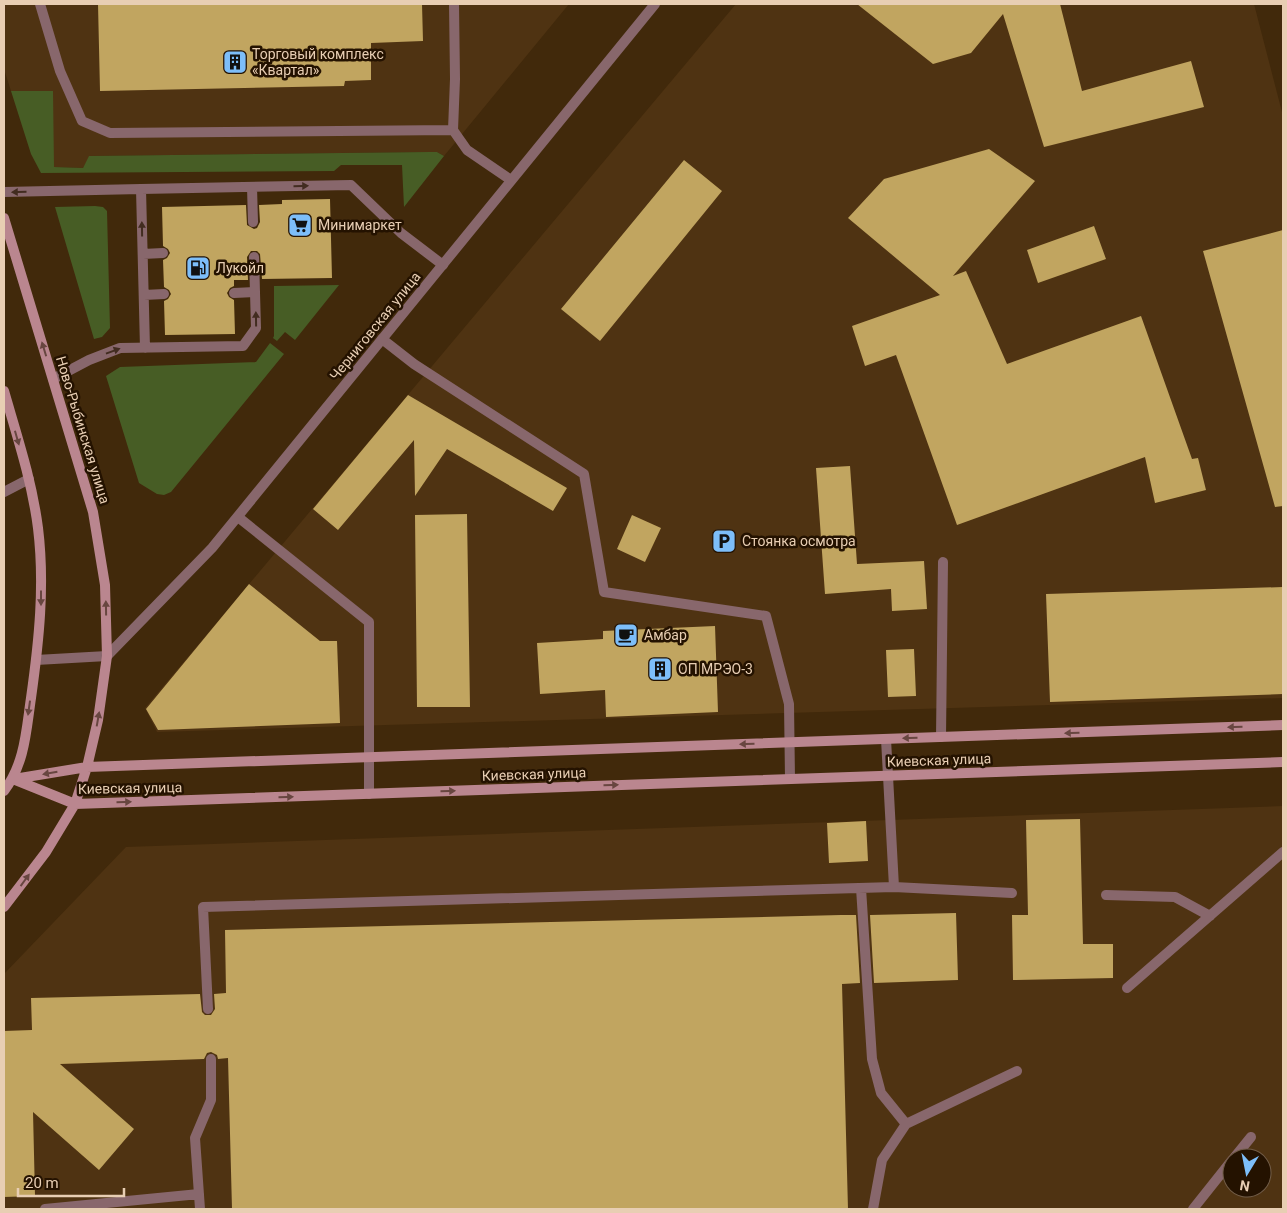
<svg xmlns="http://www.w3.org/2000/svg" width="1287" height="1213" font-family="Roboto,sans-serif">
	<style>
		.built { fill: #4f3312; fill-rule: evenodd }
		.green { fill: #475d25 }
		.building { fill: #c1a560 }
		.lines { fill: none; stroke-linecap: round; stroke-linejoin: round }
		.lane { stroke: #88676c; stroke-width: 10 }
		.street { stroke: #88676c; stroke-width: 10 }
		.secondary { stroke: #ba868f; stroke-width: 10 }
		.oneway { fill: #422c20 }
		.oneway2 { fill: #684640 }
		.labels { text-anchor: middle; stroke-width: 5; stroke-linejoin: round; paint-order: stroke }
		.poi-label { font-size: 14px; fill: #e8ceb3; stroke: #241200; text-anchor: start }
		.street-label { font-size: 14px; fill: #e8ceb3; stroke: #241200 }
	</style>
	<rect width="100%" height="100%" fill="#41290b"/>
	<path class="built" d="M 4,4 L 569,4 L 444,156 L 437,152 L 428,152 L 90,156 L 83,168 L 53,167 L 53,91 L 11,91 L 4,69 Z
		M 736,4 L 1254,4 L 1283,116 L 1283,698 L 157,732 L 145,708 Z
		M 1283,806 L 1283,1209 L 4,1209 L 4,974 L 126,847 ZM 1232,1158 L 1262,1158 L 1262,1188 L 1232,1188 Z"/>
	<path class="green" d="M 11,91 L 53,91 L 54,167 L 83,168 L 89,156 L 428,152 L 437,152 L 444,156 L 404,207 L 402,165 L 341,165 L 334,171 L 41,173 L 31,154 Z
		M 95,206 L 103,207 L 107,211 L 110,328 L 102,337 L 94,339 L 55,207 Z
		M 339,285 L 295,340 L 285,332 L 277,341 L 273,338 L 274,336 L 274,286 Z
		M 270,343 L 284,354 L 171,492 L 164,495 L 157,494 L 139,483 L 106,376 L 120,367 L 256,362 Z"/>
	<path class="building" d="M 98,4 L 422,4 L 423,41 L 371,43 L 371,80 L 345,81 L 344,86 L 100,91 Z
		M 857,4 L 1060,4 L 1082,91 L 1191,61 L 1204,107 L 1044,147 L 1003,14 L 971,53 L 933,64 Z
		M 989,149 L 1035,181 L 953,276 L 966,271 L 1007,364 L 1141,316 L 1192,459 L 1198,458 L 1206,490 L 1155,503 L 1145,457 L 957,525 L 896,355 L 865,366 L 852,326 L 940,295 L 848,218 L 884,179 Z
		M 684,160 L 722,191 L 600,341 L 561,309 Z
		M 330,199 L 332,278 L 262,279 L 260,254 L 257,251 L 251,251 L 247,257 L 248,280 L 234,280 L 234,286 L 230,288 L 227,293 L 229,297 L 234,300 L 235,334 L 165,335 L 164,301 L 168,299 L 171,294 L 169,290 L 164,287 L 163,260 L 167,258 L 170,253 L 168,249 L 163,246 L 162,207 L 246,205 L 247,225 L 254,229 L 257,228 L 260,222 L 259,205 L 282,204 L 282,200 Z
		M 1094,226 L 1106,259 L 1038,283 L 1027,250 Z
		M 1283,230 L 1283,506 L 1275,507 L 1203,251 Z
		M 408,395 L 567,488 L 553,511 L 447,449 L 415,496 L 414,440 L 338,530 L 313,509 Z
		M 850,466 L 857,564 L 924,561 L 927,609 L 892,611 L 891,589 L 825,594 L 816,468 Z
		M 467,514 L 470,707 L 417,707 L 415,515 Z
		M 632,515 L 661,528 L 645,562 L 617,549 Z
		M 249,584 L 320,641 L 337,641 L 340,723 L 158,730 L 146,709 Z
		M 1283,587 L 1283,694 L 1050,702 L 1046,594 Z
		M 715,626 L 718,712 L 606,717 L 605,690 L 540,694 L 537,643 L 603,639 L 603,631 Z
		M 914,649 L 916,696 L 888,697 L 886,650 Z
		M 1080,819 L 1083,944 L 1113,944 L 1113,978 L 1013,980 L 1012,915 L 1028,915 L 1026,820 Z
		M 866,821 L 868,861 L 829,863 L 827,823 Z
		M 956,913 L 958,980 L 874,983 L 870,915 Z
		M 841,915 L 856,915 L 860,983 L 842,984 L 848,1209 L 232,1209 L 228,1058 L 218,1059 L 217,1055 L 211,1052 L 207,1053 L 204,1059 L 60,1064 L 134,1129 L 99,1170 L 33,1112 L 35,1196 L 4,1197 L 4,1031 L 32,1030 L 31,998 L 200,994 L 202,1012 L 205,1015 L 211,1015 L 215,1009 L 214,994 L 226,993 L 225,930 Z"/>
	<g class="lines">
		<path class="lane" d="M 40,4 L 60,71 L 82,121 L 110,133 L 453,130
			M 454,4 L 455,79 L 453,130 L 467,150 L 511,180
			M 252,187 L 253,222
			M 141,189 L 351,185 L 401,233 L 443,265
			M 4,192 L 141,189 L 145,348
			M 143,254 L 163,253
			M 234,293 L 255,292
			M 144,295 L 164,294
			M 382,339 L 414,364 L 584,474 L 604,592 L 766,616 L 789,704 L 790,779
			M 53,379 L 89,360 L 120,348 L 243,346 L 256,328 L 254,257
			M 4,492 L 29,479
			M 238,517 L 369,622 L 369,794
			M 941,737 L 943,562
			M 886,739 L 894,887
			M 861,888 L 872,1059 L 881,1093 L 906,1124
			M 1106,895 L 1175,897 L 1210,916
			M 1127,988 L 1283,852
			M 208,1009 L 203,907 L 894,887 L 1012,893
			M 1234,1158 L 1251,1137
			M 45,1209 L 199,1194
			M 200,1209 L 195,1138 L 211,1100 L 211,1059
			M 873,1209 L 882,1160 L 906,1124 L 1017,1071
			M 1193,1209 L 1232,1160"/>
		<path class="street" d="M 36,660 L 107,656 L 212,548 L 655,4"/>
		<path class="secondary" d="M 4,218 L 93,512 L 105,585 L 107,656 L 98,720 L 87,767 L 75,804 L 46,852 L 4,907
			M 4,391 C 17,436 32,481 38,528 C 45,585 39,641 31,698 C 26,732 25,763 4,791
			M 13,779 L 75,804 L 1283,762
			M 14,779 L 87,767 L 1283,725"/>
	</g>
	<defs><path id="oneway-solid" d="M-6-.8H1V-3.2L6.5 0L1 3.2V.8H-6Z" transform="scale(1.25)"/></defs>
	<g class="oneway">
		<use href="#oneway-solid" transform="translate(301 186) rotate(-1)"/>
		<use href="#oneway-solid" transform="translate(19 192) rotate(179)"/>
		<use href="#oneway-solid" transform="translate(142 229) rotate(-91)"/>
		<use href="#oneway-solid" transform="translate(256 319) rotate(-91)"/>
		<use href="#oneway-solid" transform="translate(113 351) rotate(-20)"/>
	</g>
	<g class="oneway2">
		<use href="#oneway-solid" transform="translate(44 349) rotate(-107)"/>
		<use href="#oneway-solid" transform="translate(17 438) rotate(74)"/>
		<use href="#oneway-solid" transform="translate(41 598) rotate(90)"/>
		<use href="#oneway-solid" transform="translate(106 608) rotate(-91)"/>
		<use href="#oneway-solid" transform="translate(29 708) rotate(98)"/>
		<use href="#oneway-solid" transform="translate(98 719) rotate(-80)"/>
		<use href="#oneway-solid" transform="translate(1235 727) rotate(178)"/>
		<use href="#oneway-solid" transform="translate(1072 733) rotate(178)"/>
		<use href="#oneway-solid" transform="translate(910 738) rotate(178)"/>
		<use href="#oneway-solid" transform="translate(747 744) rotate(178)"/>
		<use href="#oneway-solid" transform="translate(50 773) rotate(170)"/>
		<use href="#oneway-solid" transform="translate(611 785) rotate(-2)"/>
		<use href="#oneway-solid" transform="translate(448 791) rotate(-2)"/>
		<use href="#oneway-solid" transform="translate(286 797) rotate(-2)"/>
		<use href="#oneway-solid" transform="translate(124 802) rotate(-2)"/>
		<use href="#oneway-solid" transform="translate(25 880) rotate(-54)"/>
	</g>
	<defs>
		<g id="building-square" transform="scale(1.25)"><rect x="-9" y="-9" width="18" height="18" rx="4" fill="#7dbef9" stroke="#241200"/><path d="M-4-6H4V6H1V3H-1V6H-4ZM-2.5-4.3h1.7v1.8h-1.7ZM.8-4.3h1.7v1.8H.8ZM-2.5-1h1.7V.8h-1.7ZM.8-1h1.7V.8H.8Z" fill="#111"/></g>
		<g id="supermarket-square" transform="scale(1.25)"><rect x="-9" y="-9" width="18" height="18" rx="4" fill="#7dbef9" stroke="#241200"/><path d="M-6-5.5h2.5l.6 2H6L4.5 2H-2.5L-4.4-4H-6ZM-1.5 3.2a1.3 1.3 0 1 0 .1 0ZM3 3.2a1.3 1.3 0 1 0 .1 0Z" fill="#111"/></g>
		<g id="fuel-square" transform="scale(1.25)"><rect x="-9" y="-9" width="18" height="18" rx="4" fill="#7dbef9" stroke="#241200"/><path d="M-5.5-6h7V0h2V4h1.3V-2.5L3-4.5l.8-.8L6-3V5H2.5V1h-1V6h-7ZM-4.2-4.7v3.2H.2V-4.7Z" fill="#111"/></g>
		<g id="parking-square" transform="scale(1.25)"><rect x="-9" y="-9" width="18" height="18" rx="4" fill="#7dbef9" stroke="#241200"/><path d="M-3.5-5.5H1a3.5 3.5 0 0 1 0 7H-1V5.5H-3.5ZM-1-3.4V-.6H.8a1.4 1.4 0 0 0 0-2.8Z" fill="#111"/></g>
		<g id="cafe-square" transform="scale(1.25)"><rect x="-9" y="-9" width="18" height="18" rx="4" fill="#7dbef9" stroke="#241200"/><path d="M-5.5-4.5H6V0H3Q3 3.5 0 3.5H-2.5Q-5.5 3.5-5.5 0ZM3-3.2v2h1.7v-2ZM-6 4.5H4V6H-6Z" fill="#111"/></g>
	</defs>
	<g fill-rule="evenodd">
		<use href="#building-square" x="235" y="62"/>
		<use href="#supermarket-square" x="300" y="225"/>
		<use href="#fuel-square" x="198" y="268"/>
		<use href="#parking-square" x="724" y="541"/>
		<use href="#cafe-square" x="626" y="635"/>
		<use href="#building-square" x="660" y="669"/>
	</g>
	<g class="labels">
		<g class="poi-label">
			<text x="252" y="59">Торговый комплекс<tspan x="252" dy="16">«Квартал»</tspan></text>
			<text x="318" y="230">Минимаркет</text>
			<text x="216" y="273">Лукойл</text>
			<text x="742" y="546">Стоянка осмотра</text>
			<text x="644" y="640">Амбар</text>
			<text x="678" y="674">ОП МРЭО-3</text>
		</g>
		<g class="street-label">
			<text transform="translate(375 326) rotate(-51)" y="5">Черниговская улица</text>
			<text transform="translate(83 430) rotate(73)" y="5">Ново-Рыбинская улица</text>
			<text transform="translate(939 760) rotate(-2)" y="5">Киевская улица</text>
			<text transform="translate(534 774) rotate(-2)" y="5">Киевская улица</text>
			<text transform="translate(130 788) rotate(-1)" y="5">Киевская улица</text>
		</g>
	</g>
	<rect width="1287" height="1213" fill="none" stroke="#e8ceb3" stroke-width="10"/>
	<g transform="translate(1247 1173) rotate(190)"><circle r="24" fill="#241200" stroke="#725d48"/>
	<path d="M0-4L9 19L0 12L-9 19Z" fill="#7dbef9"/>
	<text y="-8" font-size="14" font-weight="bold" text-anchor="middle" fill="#e8ceb3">N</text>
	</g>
	<path d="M18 1188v8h106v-8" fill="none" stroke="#e8ceb3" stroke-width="2.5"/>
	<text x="25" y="1188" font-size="15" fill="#e8ceb3" stroke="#241200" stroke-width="4" paint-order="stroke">20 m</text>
</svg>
